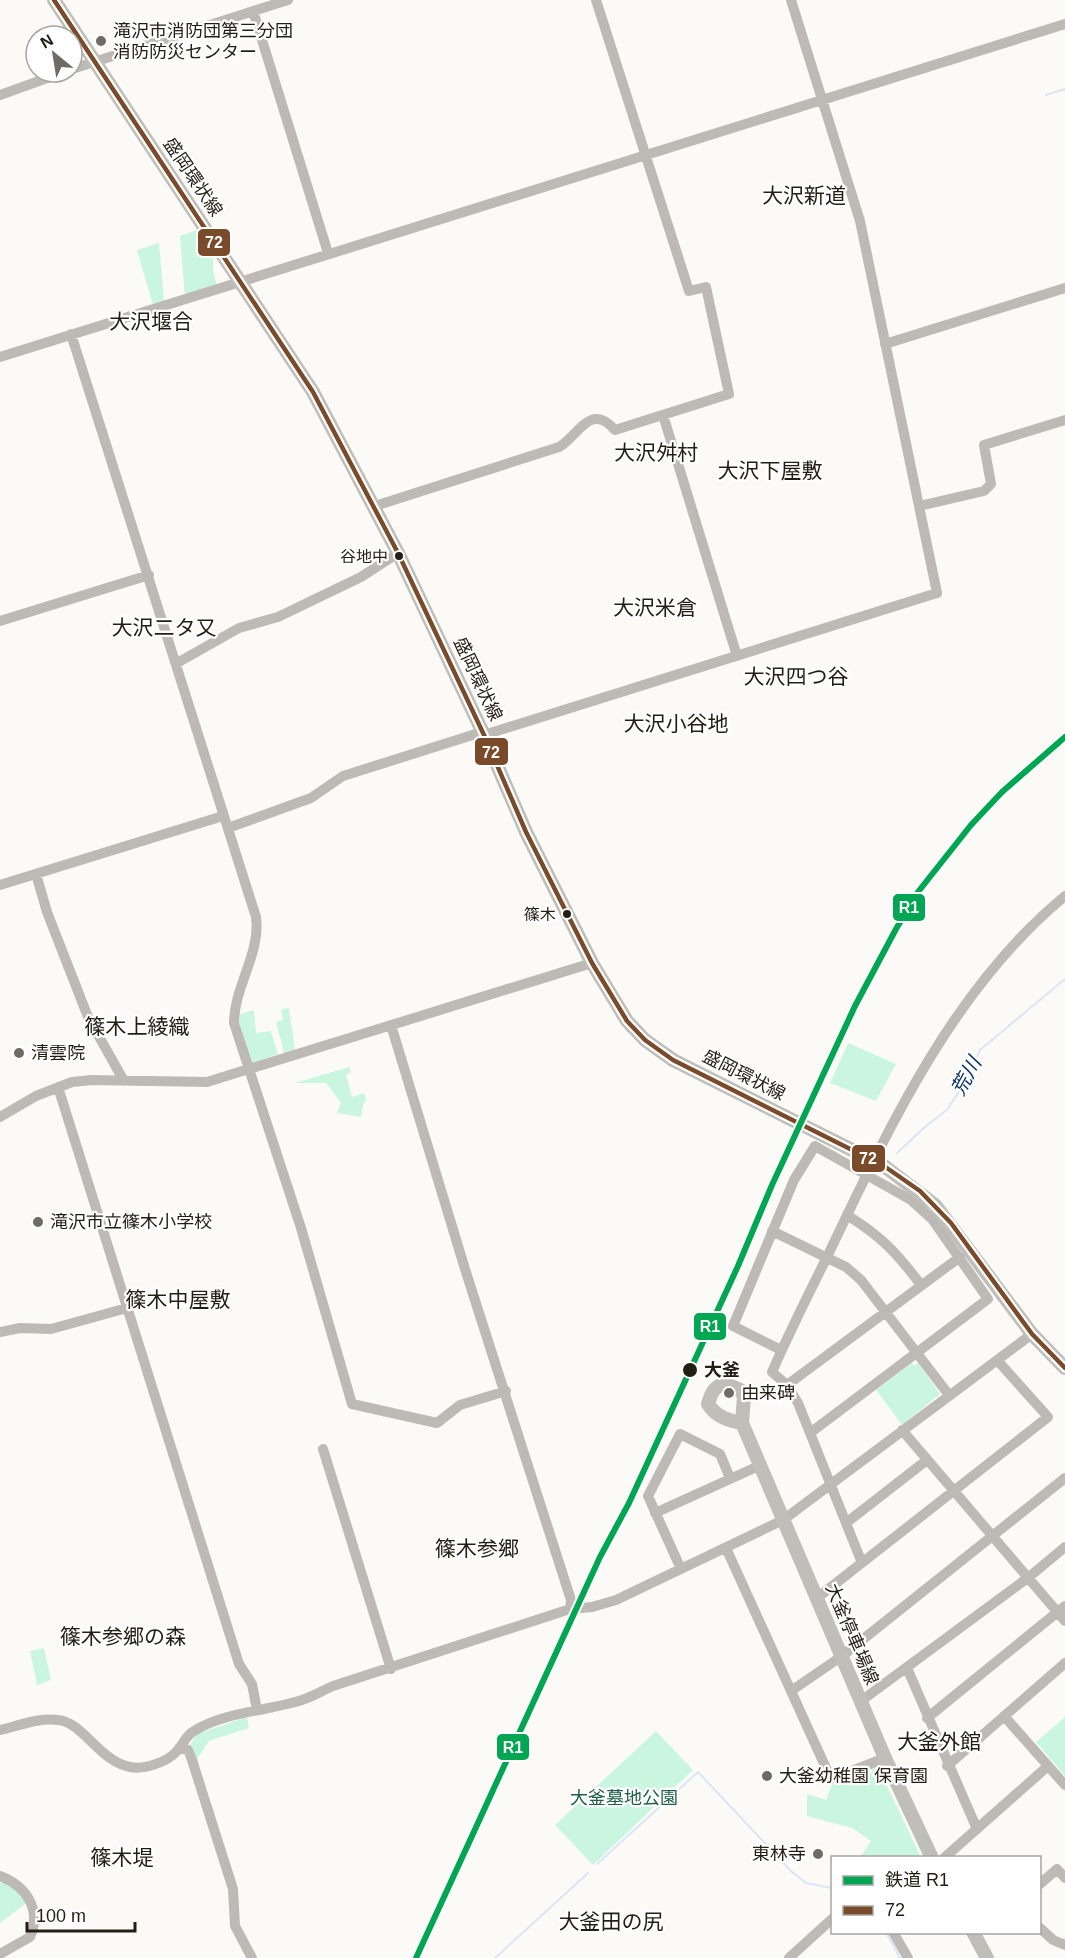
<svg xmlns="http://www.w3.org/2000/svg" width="1065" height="1958" font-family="Helvetica,'Noto Sans JP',sans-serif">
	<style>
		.green { fill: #caf6e0 }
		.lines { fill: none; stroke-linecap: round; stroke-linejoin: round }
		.stream { stroke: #dae6f6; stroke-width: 2 }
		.minor { stroke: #bdbab6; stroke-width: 10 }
		.major { stroke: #c0beb9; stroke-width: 14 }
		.major-bridge { stroke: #c0beb9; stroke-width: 14 }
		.bus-1-casing { stroke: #fff; stroke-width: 9 }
		.bus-1 { stroke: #7a4b2a; stroke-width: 4.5 }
		.rail-1-casing { stroke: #fff; stroke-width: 10 }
		.rail-1 { stroke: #00a651; stroke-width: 6 }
		.poi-dot { fill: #6f6b63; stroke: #fff; stroke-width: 2 }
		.bus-dot { fill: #231e13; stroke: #fff; stroke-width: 2 }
		.labels { text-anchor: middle; stroke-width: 4.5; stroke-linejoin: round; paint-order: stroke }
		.bus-label { font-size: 16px; fill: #231e13; stroke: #fff; text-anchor: end }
		.poi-label { font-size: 18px; fill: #231e13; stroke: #fff; text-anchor: start }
		.street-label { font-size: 18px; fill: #231e13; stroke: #fff }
		.stop-label { font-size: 18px; font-weight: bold; fill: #231e13; stroke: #fff; text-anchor: start }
		.park-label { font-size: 18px; fill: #206048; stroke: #fff }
		.water-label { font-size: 20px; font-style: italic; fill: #0b3368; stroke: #fff }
		.quarter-label { font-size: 21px; fill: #231e13; stroke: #fff }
		.line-badge { stroke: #fff; stroke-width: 2 }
		.badge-label { font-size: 16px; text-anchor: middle; font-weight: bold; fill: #fff }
	</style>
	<rect width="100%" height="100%" fill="#fcfaf7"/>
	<path class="green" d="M 200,229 L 213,248 L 213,270 L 217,286 L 185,297 L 180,236 Z
		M 159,243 L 164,301 L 153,305 L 137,250 Z
		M 289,1008 L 295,1050 L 284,1053 L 276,1022 L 283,1020 L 281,1009 Z
		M 254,1010 L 256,1033 L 271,1031 L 278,1054 L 252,1063 L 237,1015 Z
		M 848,1043 L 896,1064 L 876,1101 L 830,1083 Z
		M 349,1067 L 351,1072 L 346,1075 L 352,1097 L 364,1093 L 366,1101 L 363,1105 L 361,1117 L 337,1113 L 341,1103 L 326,1083 L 295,1083 Z
		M 912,1363 L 914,1366 L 918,1363 L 940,1394 L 902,1425 L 876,1390 Z
		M 44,1648 L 51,1680 L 37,1685 L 30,1651 Z
		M 247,1717 L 249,1728 L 209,1741 L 196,1761 L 189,1746 L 197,1734 Z
		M 1065,1717 L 1065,1776 L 1036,1742 Z
		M 656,1731 L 693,1770 L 593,1865 L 555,1825 Z
		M 877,1765 L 921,1857 L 860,1857 L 871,1841 L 852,1828 L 807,1816 L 807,1794 L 826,1800 L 832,1784 L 845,1785 L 872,1773 L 871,1768 Z
		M 5,1881 L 28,1902 L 0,1923 L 0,1883 Z"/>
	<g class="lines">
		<path class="stream" d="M 1046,95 L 1065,89
			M 897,1153 L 926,1126 L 947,1110 L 967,1079 L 980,1050 L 1065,979
			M 597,1864 L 698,1772 L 791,1871 L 806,1883 L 832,1888
			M 886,1932 L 900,1958
			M 495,1958 L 588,1873"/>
		<path class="minor" d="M 253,11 L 328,253
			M 72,69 L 288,0
			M 0,95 L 64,72
			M 71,334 L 256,917 C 261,953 234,987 234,1023 L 301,1228 L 352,1404 L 437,1423 L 460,1405 L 506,1391
			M 885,344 L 1065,288
			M 0,357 L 1065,24
			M 663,415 L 737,656
			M 375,506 L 559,447 C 578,437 590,401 615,430 L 729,394 L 706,287 L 689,291 L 596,0
			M 919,506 L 984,491 L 991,484 L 984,445 L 1065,420
			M 0,621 L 149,575
			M 177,663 L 239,628 L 278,617 L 361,577 L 398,553
			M 484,735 L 937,593 L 860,221 L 791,0
			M 228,828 L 311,798 L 343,776 L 482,732
			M 36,874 L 47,912 L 88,1017 L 124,1081
			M 0,885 L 223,816
			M 391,1025 L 465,1269 L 571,1600 L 570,1609
			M 58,1087 L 239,1664 L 252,1684 L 257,1710
			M 0,1117 L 36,1096 L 72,1082 L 92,1080 L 207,1082 L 592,963
			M 847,1215 C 882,1237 896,1252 921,1285
			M 772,1231 L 846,1267 L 861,1280 L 949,1395
			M 0,1332 L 20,1328 L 51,1329 L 127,1308
			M 781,1350 L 733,1326 L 794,1180 L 815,1146 L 911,1200 L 932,1219 L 988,1299 L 810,1433
			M 787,1385 L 960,1257
			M 902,1430 L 1065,1621
			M 323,1449 L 391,1669
			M 655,1513 L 761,1465
			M 846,1523 L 927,1460
			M 726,1548 L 831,1779 L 885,1758
			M 862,1563 L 798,1403 L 787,1385 L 772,1372 C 789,1333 808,1295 827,1257 C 888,1129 953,988 1065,896
			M 681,1569 L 648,1496 L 680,1434 L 720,1454 L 730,1478
			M 817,1598 L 1048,1417 L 997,1360
			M 907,1668 L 977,1829
			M 791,1691 L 842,1656 L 1065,1478
			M 861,1701 L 1029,1577 L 1065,1547
			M 1004,1716 L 1065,1785
			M 927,1718 L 1065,1606
			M 0,1730 C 18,1726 40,1717 58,1720 C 83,1722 99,1761 130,1767 C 144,1770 167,1762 176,1752 C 183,1745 186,1735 194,1731 C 223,1713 263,1711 295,1702 C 309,1699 321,1691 333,1686 L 570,1609 L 592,1607 L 616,1600 L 783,1520 L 1032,1334
			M 179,1748 L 188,1750 L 192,1760 L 233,1889 L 235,1926 L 252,1958
			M 947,1766 L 1065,1663
			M 944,1858 L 1048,1766
			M 0,1876 C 26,1886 42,1909 30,1937 L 0,1954
			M 1040,1884 L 1057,1869 L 1065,1878
			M 1040,1928 L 1053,1940 L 1065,1945
			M 893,1932 L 908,1958
			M 789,1958 L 832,1919"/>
		<path class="major" d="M 54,0 L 313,392 L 398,553 L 484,735 L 526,832 L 592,963 L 627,1021 L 645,1040 L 673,1060
			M 884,1166 L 935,1205 L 1032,1334 L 1065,1368
			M 742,1423 C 729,1421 715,1416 708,1404 C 711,1394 713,1388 724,1383 L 740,1390 L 744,1396 L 742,1423 L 885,1758 L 932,1858
			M 973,1932 L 987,1958"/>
		<path class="major-bridge" d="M 673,1060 L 884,1166"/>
		<g class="bus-1-casing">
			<path id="bus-1" d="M 54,0 L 313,392 L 398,553 L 484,735 L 526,832 L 592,963 L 627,1021 L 645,1040 L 673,1060 L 884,1166 L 920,1191 L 951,1223 L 1032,1334 L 1065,1368"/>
		</g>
		<use href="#bus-1" class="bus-1"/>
		<g class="rail-1-casing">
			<path id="rail-1" d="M 416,1958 L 600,1557 L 629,1503 L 738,1266 L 772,1185 L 855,1006 L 896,929 L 918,892 L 971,825 L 1002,792 L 1065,737"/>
		</g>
		<use href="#rail-1" class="rail-1"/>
	</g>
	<g class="poi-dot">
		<circle cx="101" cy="41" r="6"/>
		<circle cx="19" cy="1053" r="6"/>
		<circle cx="38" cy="1222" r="6"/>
		<circle cx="729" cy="1393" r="6"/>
		<circle cx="767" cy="1776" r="6"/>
		<circle cx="818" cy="1854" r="6"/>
	</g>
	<g class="bus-dot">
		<circle cx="399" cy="556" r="5"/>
		<circle cx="567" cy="914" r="5"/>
		<circle cx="690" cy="1370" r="8"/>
	</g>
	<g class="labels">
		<g class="bus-label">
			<text x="388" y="562">谷地中</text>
			<text x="556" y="920">篠木</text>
		</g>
		<g class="poi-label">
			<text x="113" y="37">滝沢市消防団第三分団<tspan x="113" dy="21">消防防災センター</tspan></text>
			<text x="31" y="1059">清雲院</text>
			<text x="50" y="1228">滝沢市立篠木小学校</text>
			<text x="741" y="1399">由来碑</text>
			<text x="779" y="1782">大釜幼稚園 保育園</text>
			<text x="806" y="1860" text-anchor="end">東林寺</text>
		</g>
		<g class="street-label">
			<text transform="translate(193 177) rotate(56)" y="6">盛岡環状線</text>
			<text transform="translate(478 679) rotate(65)" y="6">盛岡環状線</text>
			<text transform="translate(744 1075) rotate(27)" y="6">盛岡環状線</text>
			<text transform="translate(852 1634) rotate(67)" y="6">大釜停車場線</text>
		</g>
		<g class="stop-label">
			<text x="704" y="1376">大釜</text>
		</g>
		<g class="park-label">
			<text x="624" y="1804">大釜墓地公園</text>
		</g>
		<g class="water-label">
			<text transform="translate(966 1076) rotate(-61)" y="7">荒川</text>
		</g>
		<g class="quarter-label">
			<text x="804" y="203">大沢新道</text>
			<text x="151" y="329">大沢堰合</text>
			<text x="656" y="460">大沢舛村</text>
			<text x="770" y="478">大沢下屋敷</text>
			<text x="655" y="615">大沢米倉</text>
			<text x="164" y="635">大沢二タ又</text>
			<text x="796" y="684">大沢四つ谷</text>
			<text x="676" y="731">大沢小谷地</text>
			<text x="137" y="1034">篠木上綾織</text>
			<text x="178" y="1307">篠木中屋敷</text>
			<text x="477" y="1556">篠木参郷</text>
			<text x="123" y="1644">篠木参郷の森</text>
			<text x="939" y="1749">大釜外館</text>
			<text x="122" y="1865">篠木堤</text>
			<text x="611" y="1929">大釜田の尻</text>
		</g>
	</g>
	<g class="line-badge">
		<rect x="197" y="228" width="34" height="29" rx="6" fill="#7a4b2a"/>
		<rect x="474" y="737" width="35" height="29" rx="6" fill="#7a4b2a"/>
		<rect x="892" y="893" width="34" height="29" rx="6" fill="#00a651"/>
		<rect x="851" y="1144" width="35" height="29" rx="6" fill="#7a4b2a"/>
		<rect x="693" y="1312" width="34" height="29" rx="6" fill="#00a651"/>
		<rect x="496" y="1733" width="34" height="28" rx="6" fill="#00a651"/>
	</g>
	<g class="badge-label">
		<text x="214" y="248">72</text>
		<text x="491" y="758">72</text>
		<text x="909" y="913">R1</text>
		<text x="868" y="1164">72</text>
		<text x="710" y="1332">R1</text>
		<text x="513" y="1753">R1</text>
	</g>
	<rect x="831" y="1856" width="210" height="78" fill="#ffffff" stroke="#a7a5a1" stroke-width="1.5"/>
	<rect x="843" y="1876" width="30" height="9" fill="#00a651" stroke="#a7a5a1" stroke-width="1.5"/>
	<text x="885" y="1886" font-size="18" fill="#231e13">鉄道 R1</text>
	<rect x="843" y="1906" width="30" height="9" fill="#7a4b2a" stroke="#a7a5a1" stroke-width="1.5"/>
	<text x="885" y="1916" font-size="18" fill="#231e13">72</text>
	<g transform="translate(54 54) rotate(330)"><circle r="28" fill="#ffffff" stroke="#a7a5a1" stroke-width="1.5"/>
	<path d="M0-4.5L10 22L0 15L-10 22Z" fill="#6f6b63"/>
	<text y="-9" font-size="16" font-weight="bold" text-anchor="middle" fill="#231e13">N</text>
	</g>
	<path d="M27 1922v9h108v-9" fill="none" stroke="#231e13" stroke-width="3"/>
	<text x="36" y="1922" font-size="18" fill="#231e13" stroke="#ffffff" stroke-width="4.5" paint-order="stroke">100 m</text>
</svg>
